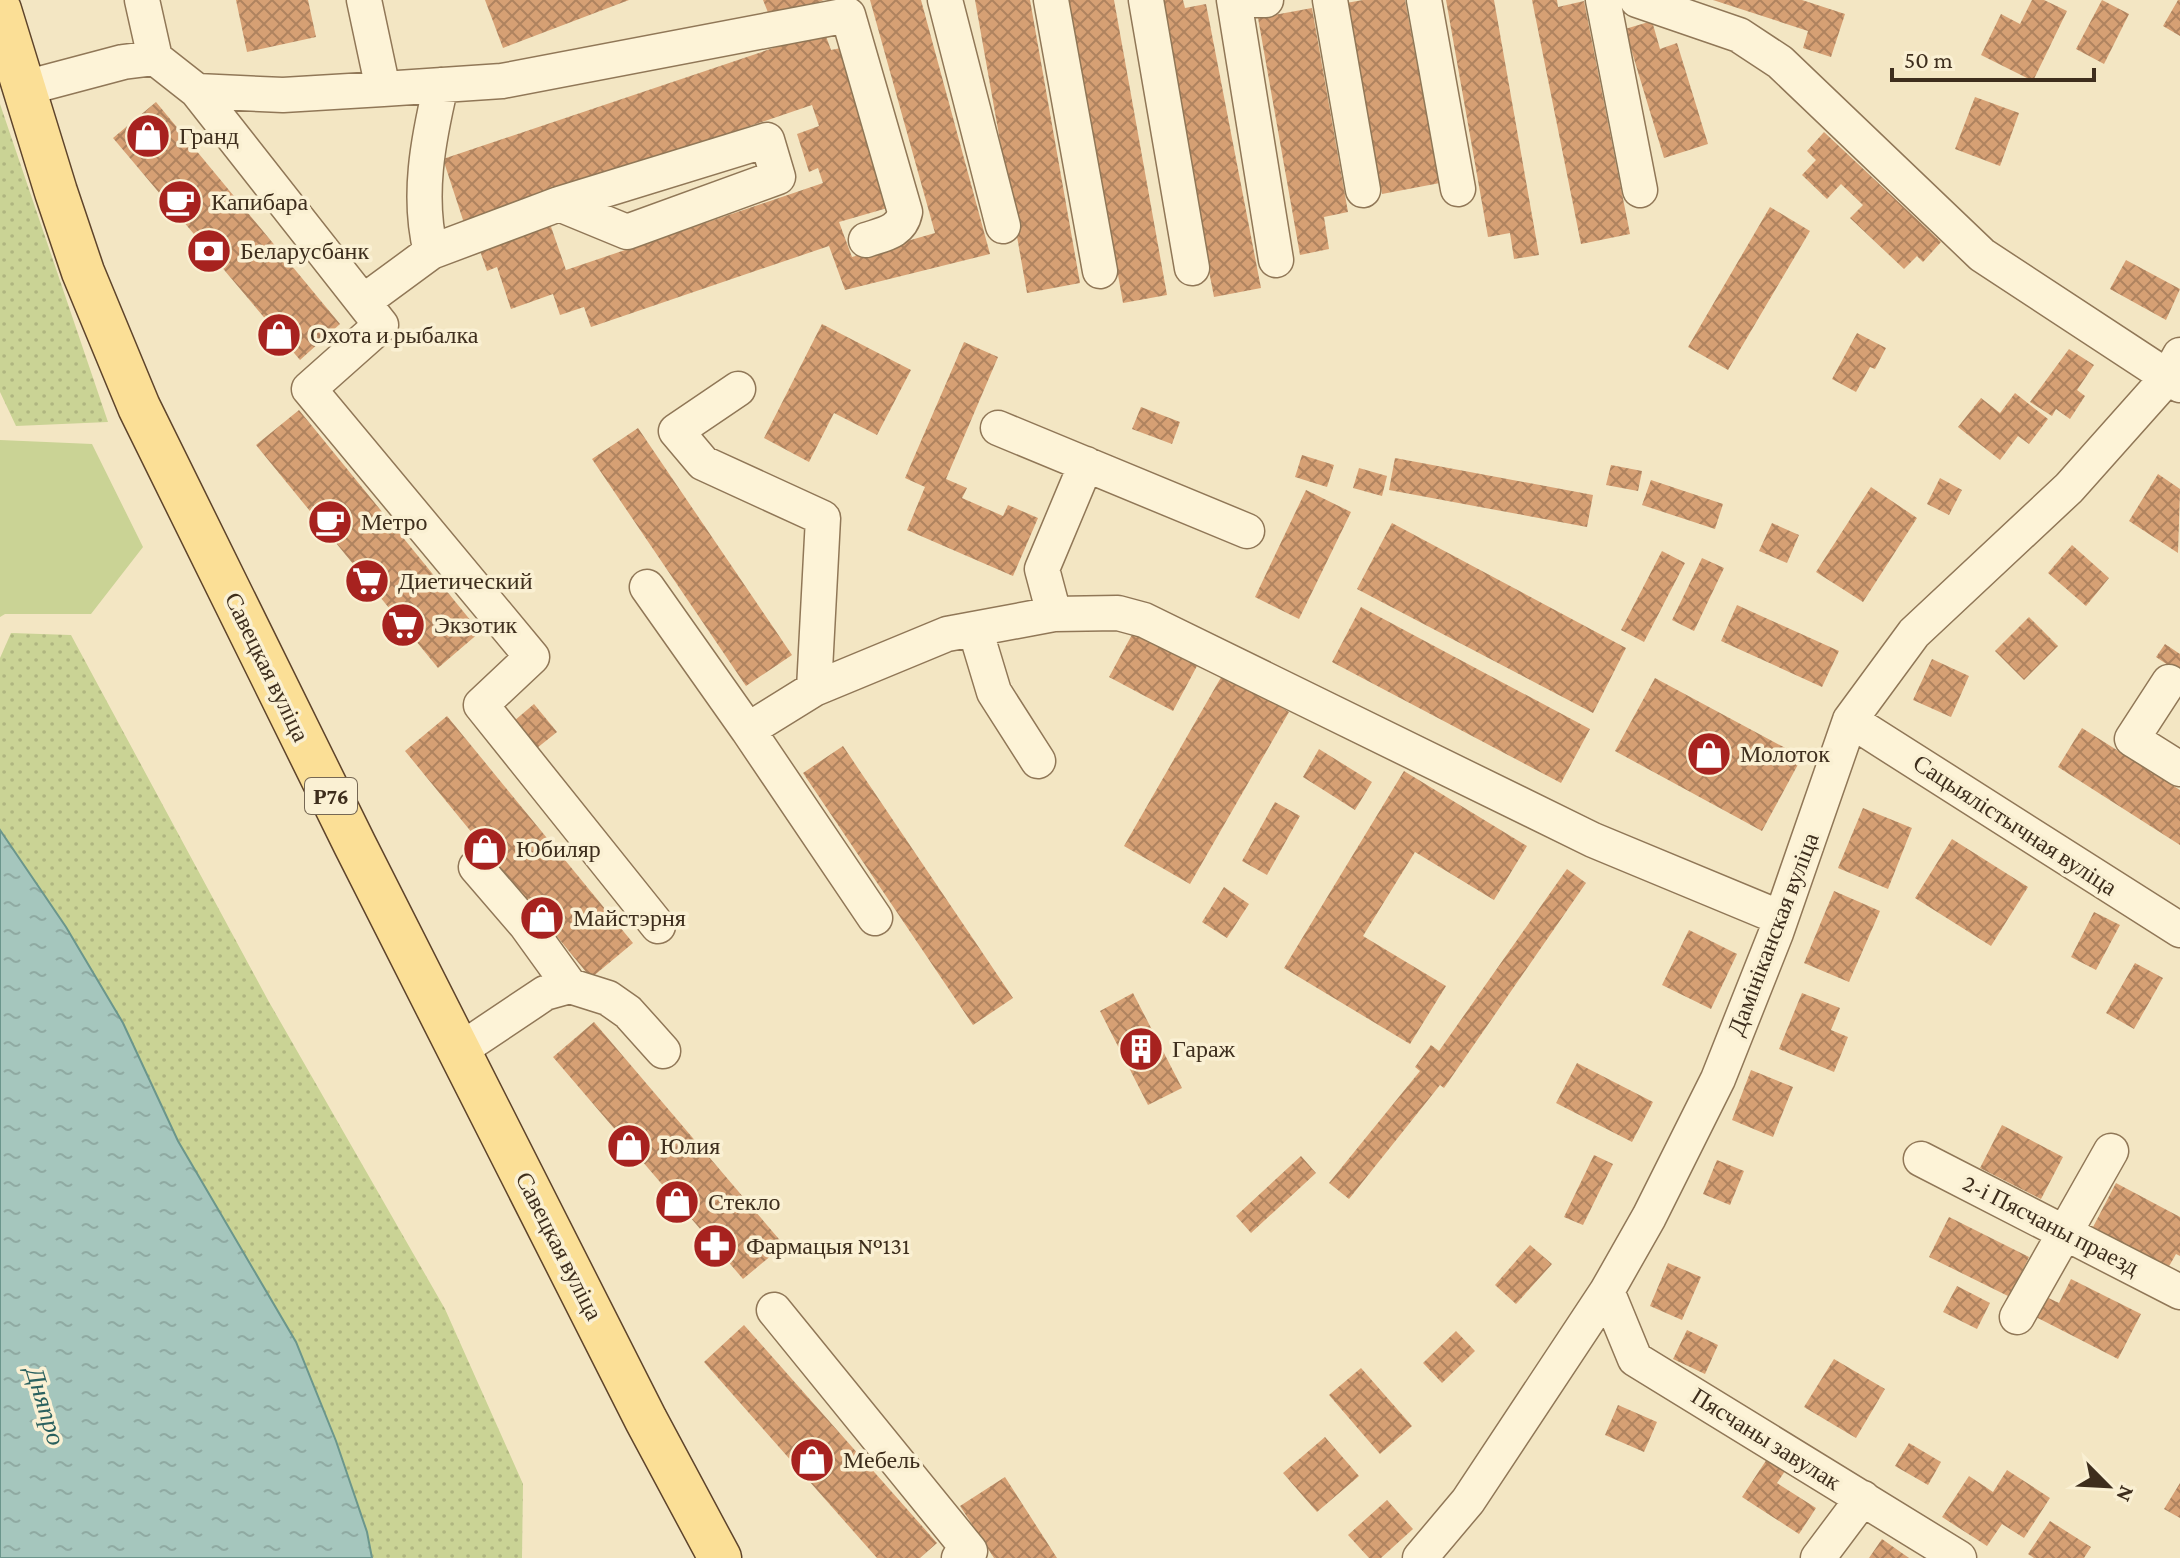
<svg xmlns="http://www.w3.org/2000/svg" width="2180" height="1558" font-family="'Crimson Pro',serif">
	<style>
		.grass { fill: #cad395 }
		.park { fill: url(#park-dots) }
		.water { fill: url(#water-ripples); stroke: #6b968c; stroke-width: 2 }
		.building { fill: url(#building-cross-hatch) }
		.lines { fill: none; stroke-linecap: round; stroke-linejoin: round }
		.minor-casing { stroke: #907757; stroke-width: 37 }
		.major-casing { stroke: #5e442b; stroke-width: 45 }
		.minor { stroke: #fdf3d7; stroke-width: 34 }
		.major { stroke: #fbdf96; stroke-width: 42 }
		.labels { text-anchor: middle; stroke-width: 7; stroke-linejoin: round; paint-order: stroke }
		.shield { fill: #faf0d3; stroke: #766854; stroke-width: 2 }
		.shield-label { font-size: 22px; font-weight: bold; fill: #3e2e1d }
		.poi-label { font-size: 24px; fill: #3e2e1d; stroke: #faf0d3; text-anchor: start }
		.street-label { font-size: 24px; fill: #3e2e1d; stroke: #faf0d3 }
		.water-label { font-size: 26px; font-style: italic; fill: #2a605e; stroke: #faf0d3 }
	</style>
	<defs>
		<pattern id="park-dots" width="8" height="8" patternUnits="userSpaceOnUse" patternTransform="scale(2)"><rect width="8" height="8" fill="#cad395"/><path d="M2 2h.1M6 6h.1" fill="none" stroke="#afb580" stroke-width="1.8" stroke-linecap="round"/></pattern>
		<pattern id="water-ripples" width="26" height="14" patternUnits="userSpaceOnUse" patternTransform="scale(2)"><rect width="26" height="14" fill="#a5c6bd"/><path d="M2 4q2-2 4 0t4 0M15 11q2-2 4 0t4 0" fill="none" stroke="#8faaa2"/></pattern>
		<pattern id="building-cross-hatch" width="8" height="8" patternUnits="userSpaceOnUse" patternTransform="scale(2)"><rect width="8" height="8" fill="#d6a074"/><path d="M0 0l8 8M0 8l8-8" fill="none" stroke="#af835f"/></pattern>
	</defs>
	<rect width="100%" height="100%" fill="#f3e6c3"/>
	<path class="grass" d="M 0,440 L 92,444 L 143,547 L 91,614 L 5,614 L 0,617 Z"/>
	<path class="park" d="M 0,104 L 108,422 L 16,426 L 0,392 Z
		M 11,633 L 71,635 L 269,1002 L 445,1309 L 523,1484 L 522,1558 L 372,1558 L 367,1532 L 336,1441 L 296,1342 L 178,1141 L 123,1023 L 0,830 L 0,658 Z"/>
	<path class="water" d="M 0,830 L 66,927 L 123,1023 L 178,1141 L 296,1342 L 336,1441 L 367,1532 L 372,1558 L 0,1558 Z"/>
	<path class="building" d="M 236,0 L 308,0 L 316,37 L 247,52 Z
		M 485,0 L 629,0 L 503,48 Z
		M 763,0 L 824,0 L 771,20 Z
		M 870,0 L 921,0 L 990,254 L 845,290 L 829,246 L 591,327 L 584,307 L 560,315 L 553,294 L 511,309 L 497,267 L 487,271 L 478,245 L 549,221 L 566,270 L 823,183 L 818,168 L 809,172 L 797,134 L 819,126 L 812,105 L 464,223 L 443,159 L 824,31 L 831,50 L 846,47 L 891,207 L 839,222 L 852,257 L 935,233 Z
		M 975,0 L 1030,0 L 1080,283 L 1027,293 Z
		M 1069,0 L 1114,0 L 1167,295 L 1123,303 Z
		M 1157,0 L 1183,0 L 1185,8 L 1206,4 L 1261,288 L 1214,297 Z
		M 1363,0 L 1405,0 L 1440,183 L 1382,194 L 1346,3 Z
		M 1446,0 L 1494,0 L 1539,255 L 1514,259 L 1510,233 L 1488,237 Z
		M 1532,0 L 1557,0 L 1558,7 L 1584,1 L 1630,234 L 1581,244 Z
		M 1713,0 L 1802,0 L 1845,14 L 1831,57 L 1803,48 L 1808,31 Z
		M 2032,0 L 2044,0 L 2067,11 L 2033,81 L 1981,55 L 2001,14 L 2020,24 Z
		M 2102,0 L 2129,14 L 2104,64 L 2076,49 Z
		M 2178,0 L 2180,0 L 2180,36 L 2163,26 Z
		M 1312,8 L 1348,212 L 1324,217 L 1329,249 L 1300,255 L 1258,18 Z
		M 1652,21 L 1660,49 L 1677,43 L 1708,144 L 1664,158 L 1625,29 Z
		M 1975,97 L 2019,113 L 2000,166 L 1955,149 Z
		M 156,102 L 340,324 L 300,360 L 113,138 Z
		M 1824,132 L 1941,242 L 1923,262 L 1917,256 L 1904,269 L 1850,218 L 1863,205 L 1841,184 L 1827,199 L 1802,175 L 1816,160 L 1807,151 Z
		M 1770,207 L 1810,231 L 1728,370 L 1688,347 Z
		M 2126,260 L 2180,289 L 2166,320 L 2110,289 Z
		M 822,324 L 911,370 L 877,435 L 834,413 L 809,462 L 764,438 Z
		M 1857,333 L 1886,348 L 1875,369 L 1870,367 L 1856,392 L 1832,379 Z
		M 964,342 L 998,357 L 946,479 L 967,488 L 962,498 L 1003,516 L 1008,505 L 1038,518 L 1013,576 L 907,530 L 925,487 L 905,478 Z
		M 2069,349 L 2094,365 L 2077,390 L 2085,396 L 2070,419 L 2056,409 L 2052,416 L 2030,402 Z
		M 2015,393 L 2048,419 L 2029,444 L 2018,436 L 2000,460 L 1958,427 L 1981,398 L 2000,413 Z
		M 1141,407 L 1180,422 L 1172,444 L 1132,429 Z
		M 299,410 L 480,632 L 438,668 L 256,445 Z
		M 638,428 L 792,655 L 746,686 L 592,459 Z
		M 1302,455 L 1334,465 L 1327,487 L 1295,477 Z
		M 1395,458 L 1593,495 L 1587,527 L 1389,490 Z
		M 1611,465 L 1642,471 L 1638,491 L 1606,485 Z
		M 1359,468 L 1387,476 L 1382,496 L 1353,488 Z
		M 2158,474 L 2180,489 L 2178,553 L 2129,521 Z
		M 1940,478 L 1962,490 L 1949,515 L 1927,504 Z
		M 1651,480 L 1723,504 L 1715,529 L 1642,505 Z
		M 1871,487 L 1917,518 L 1863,602 L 1816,572 Z
		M 1306,490 L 1351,512 L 1299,619 L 1255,597 Z
		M 1392,523 L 1626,648 L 1593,713 L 1357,589 Z
		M 1772,523 L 1799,535 L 1787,563 L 1759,551 Z
		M 2072,545 L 2109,578 L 2086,606 L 2048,573 Z
		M 1662,551 L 1685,563 L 1644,642 L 1621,630 Z
		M 1702,558 L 1724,568 L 1694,631 L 1672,620 Z
		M 1737,605 L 1839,651 L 1822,687 L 1721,641 Z
		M 1361,607 L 1590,729 L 1561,783 L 1332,662 Z
		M 2029,617 L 2058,646 L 2024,680 L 1995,651 Z
		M 1134,631 L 1197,666 L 1173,711 L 1109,677 Z
		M 2165,644 L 2180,654 L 2180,673 L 2156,657 Z
		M 1932,659 L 1969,676 L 1951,717 L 1913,700 Z
		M 1223,674 L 1289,712 L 1190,884 L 1124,846 Z
		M 1655,678 L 1802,757 L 1762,831 L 1615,751 Z
		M 534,704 L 557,732 L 537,748 L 514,721 Z
		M 447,716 L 633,943 L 591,978 L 405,751 Z
		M 2082,728 L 2180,790 L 2180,845 L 2058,767 Z
		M 843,746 L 1013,998 L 973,1025 L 803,773 Z
		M 1319,749 L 1372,782 L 1355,810 L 1303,777 Z
		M 1404,771 L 1527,846 L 1494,900 L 1415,852 L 1363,936 L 1446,986 L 1410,1044 L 1284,968 Z
		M 1275,802 L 1300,816 L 1267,875 L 1242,861 Z
		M 1863,808 L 1912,828 L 1888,889 L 1838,868 Z
		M 1952,839 L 2028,887 L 1991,946 L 1915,898 Z
		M 1567,869 L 1586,883 L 1444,1088 L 1440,1085 L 1349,1199 L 1329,1183 L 1420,1071 L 1415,1067 L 1431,1045 L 1439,1051 Z
		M 1224,887 L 1249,904 L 1227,938 L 1202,922 Z
		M 1834,891 L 1880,911 L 1849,982 L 1804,963 Z
		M 2094,912 L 2120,925 L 2096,970 L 2071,957 Z
		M 1689,930 L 1737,954 L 1711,1009 L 1662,985 Z
		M 2135,963 L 2163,978 L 2134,1029 L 2106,1013 Z
		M 1133,993 L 1182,1088 L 1148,1105 L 1100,1011 Z
		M 1802,993 L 1840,1008 L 1831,1030 L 1848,1037 L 1834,1072 L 1779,1049 Z
		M 594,1022 L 784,1245 L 743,1279 L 553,1057 Z
		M 1577,1063 L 1653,1102 L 1632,1142 L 1556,1103 Z
		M 1751,1070 L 1793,1087 L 1773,1137 L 1732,1120 Z
		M 2002,1125 L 2063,1157 L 2041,1199 L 1980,1168 Z
		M 1594,1155 L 1613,1164 L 1583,1225 L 1564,1217 Z
		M 1301,1156 L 1316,1173 L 1251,1233 L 1236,1216 Z
		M 1717,1160 L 1744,1171 L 1730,1205 L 1703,1194 Z
		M 2116,1183 L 2180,1217 L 2180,1256 L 2176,1254 L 2168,1268 L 2093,1227 Z
		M 1949,1217 L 2029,1257 L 2010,1297 L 1929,1257 Z
		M 1530,1245 L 1552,1264 L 1516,1304 L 1495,1285 Z
		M 1668,1263 L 1701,1277 L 1682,1320 L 1650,1306 Z
		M 2071,1279 L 2141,1314 L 2118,1359 L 2028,1313 L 2038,1293 L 2059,1303 Z
		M 1957,1286 L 1990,1303 L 1977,1329 L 1943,1312 Z
		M 744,1325 L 937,1543 L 920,1558 L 877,1558 L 704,1362 Z
		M 1687,1330 L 1718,1345 L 1705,1374 L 1673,1359 Z
		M 1456,1331 L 1475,1351 L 1442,1383 L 1423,1363 Z
		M 1834,1359 L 1885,1389 L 1856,1438 L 1804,1407 Z
		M 1361,1368 L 1412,1426 L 1380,1454 L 1329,1395 Z
		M 1618,1405 L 1657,1422 L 1644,1452 L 1605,1435 Z
		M 1325,1437 L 1359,1476 L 1317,1512 L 1283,1473 Z
		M 1909,1443 L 1941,1462 L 1928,1485 L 1895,1466 Z
		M 1767,1459 L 1785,1471 L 1777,1483 L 1816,1508 L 1799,1534 L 1742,1497 Z
		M 2007,1470 L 2050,1498 L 2024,1538 L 2002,1524 L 1987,1546 L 1942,1517 L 1969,1476 L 1993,1492 Z
		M 1005,1477 L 1057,1558 L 994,1558 L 960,1506 Z
		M 2180,1483 L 2180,1518 L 2164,1509 Z
		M 1387,1500 L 1413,1529 L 1381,1558 L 1369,1558 L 1348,1535 Z
		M 2050,1521 L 2091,1547 L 2084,1558 L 2034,1558 L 2028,1554 Z
		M 1882,1539 L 1909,1558 L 1869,1558 Z"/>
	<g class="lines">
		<g class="minor-casing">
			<path id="minor" d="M 142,0 L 155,58
				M 364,0 L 383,89
				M 945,0 L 1003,226
				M 1051,0 L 1100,271
				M 1146,0 L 1192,268
				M 1234,0 L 1276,260
				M 1252,0 L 1266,0
				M 1330,0 L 1363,190
				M 1424,0 L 1458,189
				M 1603,0 L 1640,190
				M 1637,0 L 1739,35 L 1780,62 L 1982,255 L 2180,385
				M 25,88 L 123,62 L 155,58 L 197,91 L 283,95 L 383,89 L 502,81 L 848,15 L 905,212 C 901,232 884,234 866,240
				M 197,91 L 381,325 L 309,389 L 532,657 L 481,705 L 658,926
				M 431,252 C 417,197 428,140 441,85
				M 363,302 L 431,252 L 559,204 L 767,140 L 778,177 L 627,232 L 559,204
				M 738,389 L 676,431 L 703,463 L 823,518 L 814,689
				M 998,428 L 1247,531
				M 647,587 L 748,730 L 814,689 L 947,634 L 1054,614 L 1118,613 L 1144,620 L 1593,840 L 1781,918
				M 1054,614 L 1042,569 L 1086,464
				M 975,629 L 994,692 L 1038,761
				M 2169,682 L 2132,739 L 2180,769
				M 1850,720 L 2180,930
				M 748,730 L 875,918
				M 476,867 L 526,925 L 570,986
				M 460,1050 L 545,993 L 570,986 L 608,998 L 628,1012 L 663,1051
				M 1921,1159 L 2180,1292
				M 1607,1291 L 1635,1359 L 1959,1558
				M 774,1310 L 970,1551 L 959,1558
				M 2017,1317 L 2111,1151
				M 1420,1558 L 1468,1501 L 1607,1291 L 1649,1217 L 1718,1079 L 1776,933 L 1850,720 L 1914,633 L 2069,488 L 2167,378 L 2180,355
				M 1818,1558 L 1863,1498"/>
		</g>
		<g class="major-casing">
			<path id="major" d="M 0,10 L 56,192 L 83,272 L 139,407 L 355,845 L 646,1420 L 720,1558"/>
		</g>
		<use href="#minor" class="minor"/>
		<use href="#major" class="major"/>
	</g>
	<defs>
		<g id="shop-disc" transform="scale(2.3)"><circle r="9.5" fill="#a7221f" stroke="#faf0d3"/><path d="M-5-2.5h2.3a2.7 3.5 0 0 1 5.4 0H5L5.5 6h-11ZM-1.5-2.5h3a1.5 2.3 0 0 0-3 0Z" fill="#fff"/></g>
		<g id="cafe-disc" transform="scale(2.3)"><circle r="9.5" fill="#a7221f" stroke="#faf0d3"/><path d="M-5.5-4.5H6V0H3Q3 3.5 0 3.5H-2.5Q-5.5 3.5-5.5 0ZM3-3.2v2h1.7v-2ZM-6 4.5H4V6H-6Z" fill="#fff"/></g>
		<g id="bank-disc" transform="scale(2.3)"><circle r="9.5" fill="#a7221f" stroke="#faf0d3"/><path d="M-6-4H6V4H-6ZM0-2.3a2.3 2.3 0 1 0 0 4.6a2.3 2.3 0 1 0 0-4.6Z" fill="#fff"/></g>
		<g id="supermarket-disc" transform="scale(2.3)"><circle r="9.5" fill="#a7221f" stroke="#faf0d3"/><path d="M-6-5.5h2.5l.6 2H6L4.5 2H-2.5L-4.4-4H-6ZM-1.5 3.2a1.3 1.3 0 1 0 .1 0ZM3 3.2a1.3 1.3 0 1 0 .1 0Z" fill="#fff"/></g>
		<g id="building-disc" transform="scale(2.3)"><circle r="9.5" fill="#a7221f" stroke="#faf0d3"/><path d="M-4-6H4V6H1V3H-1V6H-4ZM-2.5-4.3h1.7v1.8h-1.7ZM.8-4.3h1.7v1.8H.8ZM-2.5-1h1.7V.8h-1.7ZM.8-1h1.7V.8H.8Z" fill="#fff"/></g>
		<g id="pharmacy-disc" transform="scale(2.3)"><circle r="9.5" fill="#a7221f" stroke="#faf0d3"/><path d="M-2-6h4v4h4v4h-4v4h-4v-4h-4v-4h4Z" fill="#fff"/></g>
	</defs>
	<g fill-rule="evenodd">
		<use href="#shop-disc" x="148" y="136"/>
		<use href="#cafe-disc" x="180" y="202"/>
		<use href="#bank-disc" x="209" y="251"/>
		<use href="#shop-disc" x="279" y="335"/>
		<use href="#cafe-disc" x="330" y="522"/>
		<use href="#supermarket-disc" x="367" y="581"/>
		<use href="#supermarket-disc" x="403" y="625"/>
		<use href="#shop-disc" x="1709" y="754"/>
		<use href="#shop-disc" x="485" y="849"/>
		<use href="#shop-disc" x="542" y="918"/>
		<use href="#building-disc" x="1141" y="1049"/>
		<use href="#shop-disc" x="629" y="1146"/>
		<use href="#shop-disc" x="677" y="1202"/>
		<use href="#pharmacy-disc" x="715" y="1246"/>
		<use href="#shop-disc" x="812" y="1460"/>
	</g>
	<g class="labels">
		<rect class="shield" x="305" y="778" width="52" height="36" rx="6"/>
		<g class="shield-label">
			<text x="331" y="804">Р76</text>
		</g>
		<g class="poi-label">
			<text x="179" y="144">Гранд</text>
			<text x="211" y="210">Капибара</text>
			<text x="240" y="259">Беларусбанк</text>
			<text x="310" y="343">Охота и рыбалка</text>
			<text x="361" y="530">Метро</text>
			<text x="398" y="589">Диетический</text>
			<text x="434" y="633">Экзотик</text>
			<text x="1740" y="762">Молоток</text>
			<text x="516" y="857">Юбиляр</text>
			<text x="573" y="926">Майстэрня</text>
			<text x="1172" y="1057">Гараж</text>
			<text x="660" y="1154">Юлия</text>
			<text x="708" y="1210">Стекло</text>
			<text x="746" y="1254">Фармацыя №131</text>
			<text x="843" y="1468">Мебель</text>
		</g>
		<g class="street-label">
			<text transform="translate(267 667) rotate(64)" y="8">Савецкая вуліца</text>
			<text transform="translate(2015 825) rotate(33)" y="8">Сацыялістычная вуліца</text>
			<text transform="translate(1773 934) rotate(-69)" y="8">Дамініканская вуліца</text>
			<text transform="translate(2051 1225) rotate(27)" y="8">2-і Пясчаны праезд</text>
			<text transform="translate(559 1246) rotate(63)" y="8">Савецкая вуліца</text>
			<text transform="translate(1766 1439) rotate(32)" y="8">Пясчаны завулак</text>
		</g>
		<g class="water-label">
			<text transform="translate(46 1406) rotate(73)" y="9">Дняпро</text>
		</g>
	</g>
	<g transform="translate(2108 1486) rotate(114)" stroke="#faf0d3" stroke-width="6" paint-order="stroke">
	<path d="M0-6L14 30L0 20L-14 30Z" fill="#3e2e1d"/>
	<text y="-12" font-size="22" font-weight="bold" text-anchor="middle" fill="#3e2e1d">N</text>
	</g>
	<path d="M1892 68v12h202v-12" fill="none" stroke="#3e2e1d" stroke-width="4"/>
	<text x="1904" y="68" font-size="24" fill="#3e2e1d" stroke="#faf0d3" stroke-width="6" paint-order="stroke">50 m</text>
</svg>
